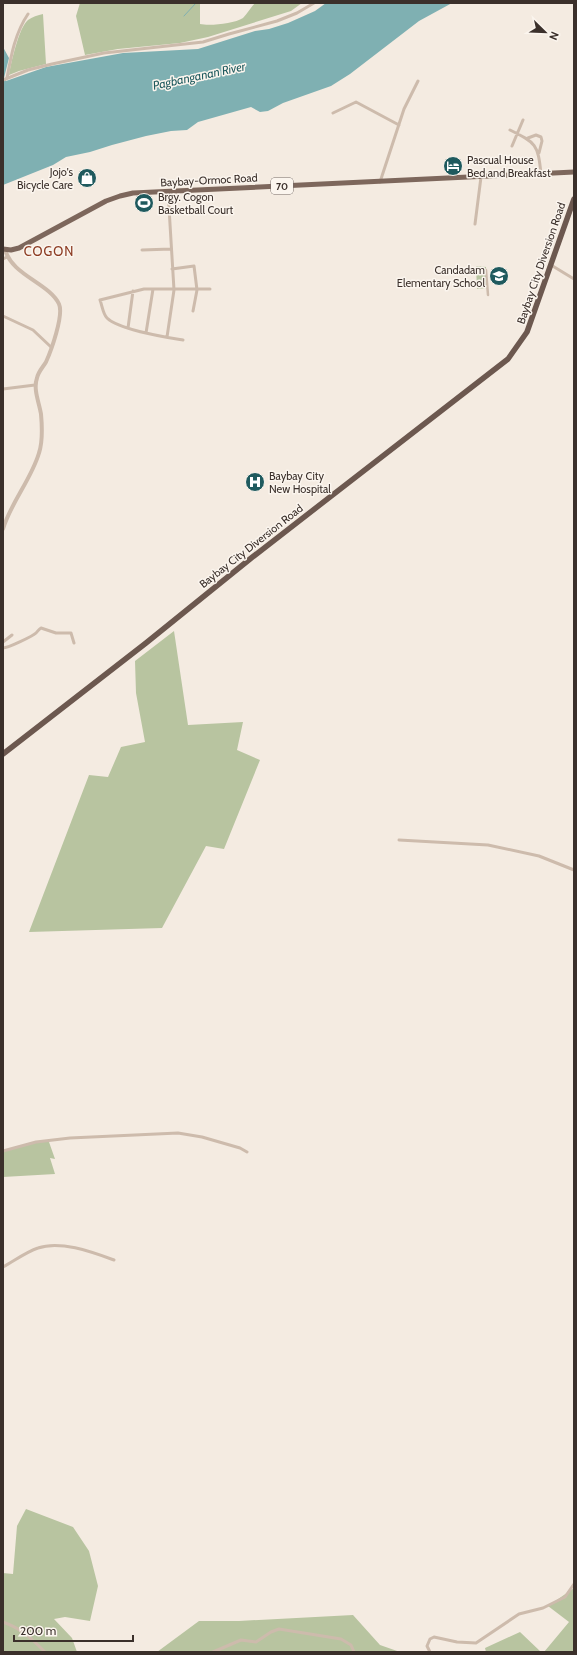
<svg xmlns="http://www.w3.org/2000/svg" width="577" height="1655" font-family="Cabin,sans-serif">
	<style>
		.green { fill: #b8c4a0 }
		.water { fill: #7fb0b2 }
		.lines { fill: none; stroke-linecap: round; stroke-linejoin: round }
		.stream { stroke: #7fb0b2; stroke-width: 1 }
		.pedestrian { stroke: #cdbbac; stroke-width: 2.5 }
		.minor { stroke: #cdbbac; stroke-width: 3 }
		.tertiary { stroke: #cdbbac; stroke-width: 4 }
		.primary { stroke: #7d675c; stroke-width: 5 }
		.trunk { stroke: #6c584f; stroke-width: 5.5 }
		.labels { text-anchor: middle; stroke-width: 3; stroke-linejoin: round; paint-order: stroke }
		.shield { fill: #fbf5ee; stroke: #756b66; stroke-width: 1 }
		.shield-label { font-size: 10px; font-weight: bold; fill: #3b302b }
		.poi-label { font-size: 11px; fill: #3b302b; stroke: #fbf5ee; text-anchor: start }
		.street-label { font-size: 11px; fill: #3b302b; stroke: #fbf5ee }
		.water-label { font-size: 12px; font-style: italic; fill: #1f5a5e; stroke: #fbf5ee }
		.quarter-label { font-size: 13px; letter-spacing: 1px; fill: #8c3b22; stroke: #fbf5ee }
	</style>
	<rect width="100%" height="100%" fill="#f4ebe1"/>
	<path class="green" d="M 80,3 L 200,3 L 200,24 C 209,26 234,24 243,18 C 247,14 251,7 255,3 L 302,3 L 291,11 L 208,37 L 180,43 L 118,49 L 85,55 L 76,16 Z
		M 43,14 L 46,64 L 19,71 L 9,75 C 11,63 19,27 28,20 C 32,17 38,15 43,14 Z
		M 152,197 L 153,207 L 136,208 L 135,198 Z
		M 476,266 L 486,267 L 487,288 L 477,289 Z
		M 174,631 L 188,725 L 243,722 L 237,750 L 260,760 L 224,849 L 206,846 L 162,928 L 29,932 L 89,775 L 108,777 L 121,747 L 145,742 L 136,693 L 135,661 Z
		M 36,1142 L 49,1142 L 55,1159 L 50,1158 L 55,1174 L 3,1177 L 3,1151 Z
		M 26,1509 L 73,1527 L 89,1551 L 98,1586 L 90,1621 L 65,1617 L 54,1619 L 72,1638 L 77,1652 L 3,1652 L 3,1573 L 13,1574 L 17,1526 Z
		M 574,1588 L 574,1652 L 544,1652 L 569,1622 L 548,1606 Z
		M 353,1615 L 380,1645 L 400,1652 L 157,1652 L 199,1621 L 239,1621 Z
		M 520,1632 L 541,1652 L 486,1652 L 485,1648 Z"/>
	<path class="water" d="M 326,3 L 452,3 L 419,21 L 350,74 L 331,86 L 283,103 L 268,111 L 260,112 L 251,107 L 198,122 L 187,130 L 171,131 L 146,136 L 112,145 L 90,152 L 66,157 L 53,165 L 3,185 L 3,47 L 9,58 L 4,78 L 6,81 L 46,67 L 123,53 L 198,49 L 255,31 L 269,29 L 288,23 L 315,11 Z"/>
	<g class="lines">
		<path class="stream" d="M 184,16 L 196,3"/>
		<path class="pedestrian" d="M 468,273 L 476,273 L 486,270 L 488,295"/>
		<path class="minor" d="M 7,78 C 11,56 15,33 28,14
			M 3,80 L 28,70 L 52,64 L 104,53 L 203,42 L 229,34 L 277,21 L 297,13 L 314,3
			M 333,113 L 356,102 L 399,125
			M 510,130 C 536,143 538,144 541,174
			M 528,138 L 536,135 L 541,137 L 542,141 L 539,153
			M 512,146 L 523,120
			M 380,182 L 404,109 L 418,81
			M 475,224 L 481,177
			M 142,250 L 171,249
			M 3,259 L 7,257
			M 551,265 L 574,279
			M 172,269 L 194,266 L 197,290 L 193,311
			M 3,316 L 33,330 L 51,347
			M 128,328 L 133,291
			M 146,333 L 153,289
			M 167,337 L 174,290 L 168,191
			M 183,340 C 165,337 119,330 107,318 C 103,314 102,305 100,300 L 144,289 L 210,289
			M 3,389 L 35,385
			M 3,642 L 12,635
			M 3,648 C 8,648 33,636 36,633 C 38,631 39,629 41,628 L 56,633 L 71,633 L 74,643
			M 399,840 L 488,845 L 539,856 L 574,870
			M 3,1151 L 36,1142 L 70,1138 L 178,1133 L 202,1137 L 240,1148 L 247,1152
			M 3,1267 C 14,1261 26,1252 38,1248 C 60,1240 92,1252 114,1260
			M 3,1622 C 22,1629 31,1638 45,1652
			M 213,1652 L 241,1640 L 256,1642 L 271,1632 L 279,1629 L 341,1639 L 351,1645 L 354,1652
			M 430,1652 L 427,1646 L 430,1639 L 434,1637 L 457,1642 L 476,1643 L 519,1614 L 543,1608 L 565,1597 L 574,1584"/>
		<path class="tertiary" d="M 3,529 C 11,502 31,480 39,453 C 43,441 42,425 41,414 C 39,402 33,389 37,378 C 38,372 43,367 46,362 C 51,351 64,315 59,304 C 49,283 11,275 5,249"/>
		<path class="primary" d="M 3,249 L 11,250 L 19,248 L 106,201 L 120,196 L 133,193 L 574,172"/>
		<path class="trunk" d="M 3,754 L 146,643 L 250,559 L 508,359 L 527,332 L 574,199"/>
	</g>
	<defs>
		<g id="hotel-disc" transform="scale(1)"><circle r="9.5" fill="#1f5a5e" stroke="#fbf5ee"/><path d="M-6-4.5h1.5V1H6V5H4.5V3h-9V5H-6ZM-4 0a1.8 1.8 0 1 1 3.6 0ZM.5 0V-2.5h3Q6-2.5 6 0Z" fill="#fff"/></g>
		<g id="shop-disc" transform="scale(1)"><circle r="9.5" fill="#1f5a5e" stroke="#fbf5ee"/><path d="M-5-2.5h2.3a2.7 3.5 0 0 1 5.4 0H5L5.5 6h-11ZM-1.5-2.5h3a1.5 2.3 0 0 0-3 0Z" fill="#fff"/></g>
		<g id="stadium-disc" transform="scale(1)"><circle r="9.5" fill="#1f5a5e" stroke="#fbf5ee"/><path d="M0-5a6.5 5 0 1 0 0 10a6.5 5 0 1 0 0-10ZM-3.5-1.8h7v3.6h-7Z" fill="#fff"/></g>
		<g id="school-disc" transform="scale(1)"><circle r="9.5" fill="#1f5a5e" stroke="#fbf5ee"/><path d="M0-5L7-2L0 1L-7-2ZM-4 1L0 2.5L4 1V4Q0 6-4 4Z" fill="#fff"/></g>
		<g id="hospital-disc" transform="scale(1)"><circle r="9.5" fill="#1f5a5e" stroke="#fbf5ee"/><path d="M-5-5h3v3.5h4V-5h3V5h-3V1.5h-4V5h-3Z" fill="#fff"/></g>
	</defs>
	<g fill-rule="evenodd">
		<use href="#hotel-disc" x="453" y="166"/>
		<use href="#shop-disc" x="87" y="178"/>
		<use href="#stadium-disc" x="144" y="203"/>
		<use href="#school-disc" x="499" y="276"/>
		<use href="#hospital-disc" x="255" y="482"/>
	</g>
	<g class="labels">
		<rect class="shield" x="271" y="178" width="22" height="16" rx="3"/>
		<g class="shield-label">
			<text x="282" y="190">70</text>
		</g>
		<g class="poi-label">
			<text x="467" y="164">Pascual House<tspan x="467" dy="13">Bed and Breakfast</tspan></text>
			<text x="73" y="176" text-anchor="end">Jojo's<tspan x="73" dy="13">Bicycle Care</tspan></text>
			<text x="158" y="201">Brgy. Cogon<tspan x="158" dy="13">Basketball Court</tspan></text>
			<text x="485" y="274" text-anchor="end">Candadam<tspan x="485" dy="13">Elementary School</tspan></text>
			<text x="269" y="480">Baybay City<tspan x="269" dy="13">New Hospital</tspan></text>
		</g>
		<g class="street-label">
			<text transform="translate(209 180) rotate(-3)" y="4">Baybay-Ormoc Road</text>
			<text transform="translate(541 263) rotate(-71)" y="4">Baybay City Diversion Road</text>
			<text transform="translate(251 546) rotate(-38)" y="4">Baybay City Diversion Road</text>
		</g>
		<g class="water-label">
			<text transform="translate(199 76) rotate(-12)" y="4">Pagbanganan River</text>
		</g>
		<g class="quarter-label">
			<text x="49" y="256">COGON</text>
		</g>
	</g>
	<rect width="577" height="1655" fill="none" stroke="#3b302b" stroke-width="8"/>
	<g transform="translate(545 32) rotate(113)" stroke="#fbf5ee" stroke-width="3" paint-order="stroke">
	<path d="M0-3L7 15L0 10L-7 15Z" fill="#3b302b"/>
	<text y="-6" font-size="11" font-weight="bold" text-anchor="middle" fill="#3b302b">N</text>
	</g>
	<path d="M14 1635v6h119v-6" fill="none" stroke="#3b302b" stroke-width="2"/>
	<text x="20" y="1635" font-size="12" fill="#3b302b" stroke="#fbf5ee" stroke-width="3" paint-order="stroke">200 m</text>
</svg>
